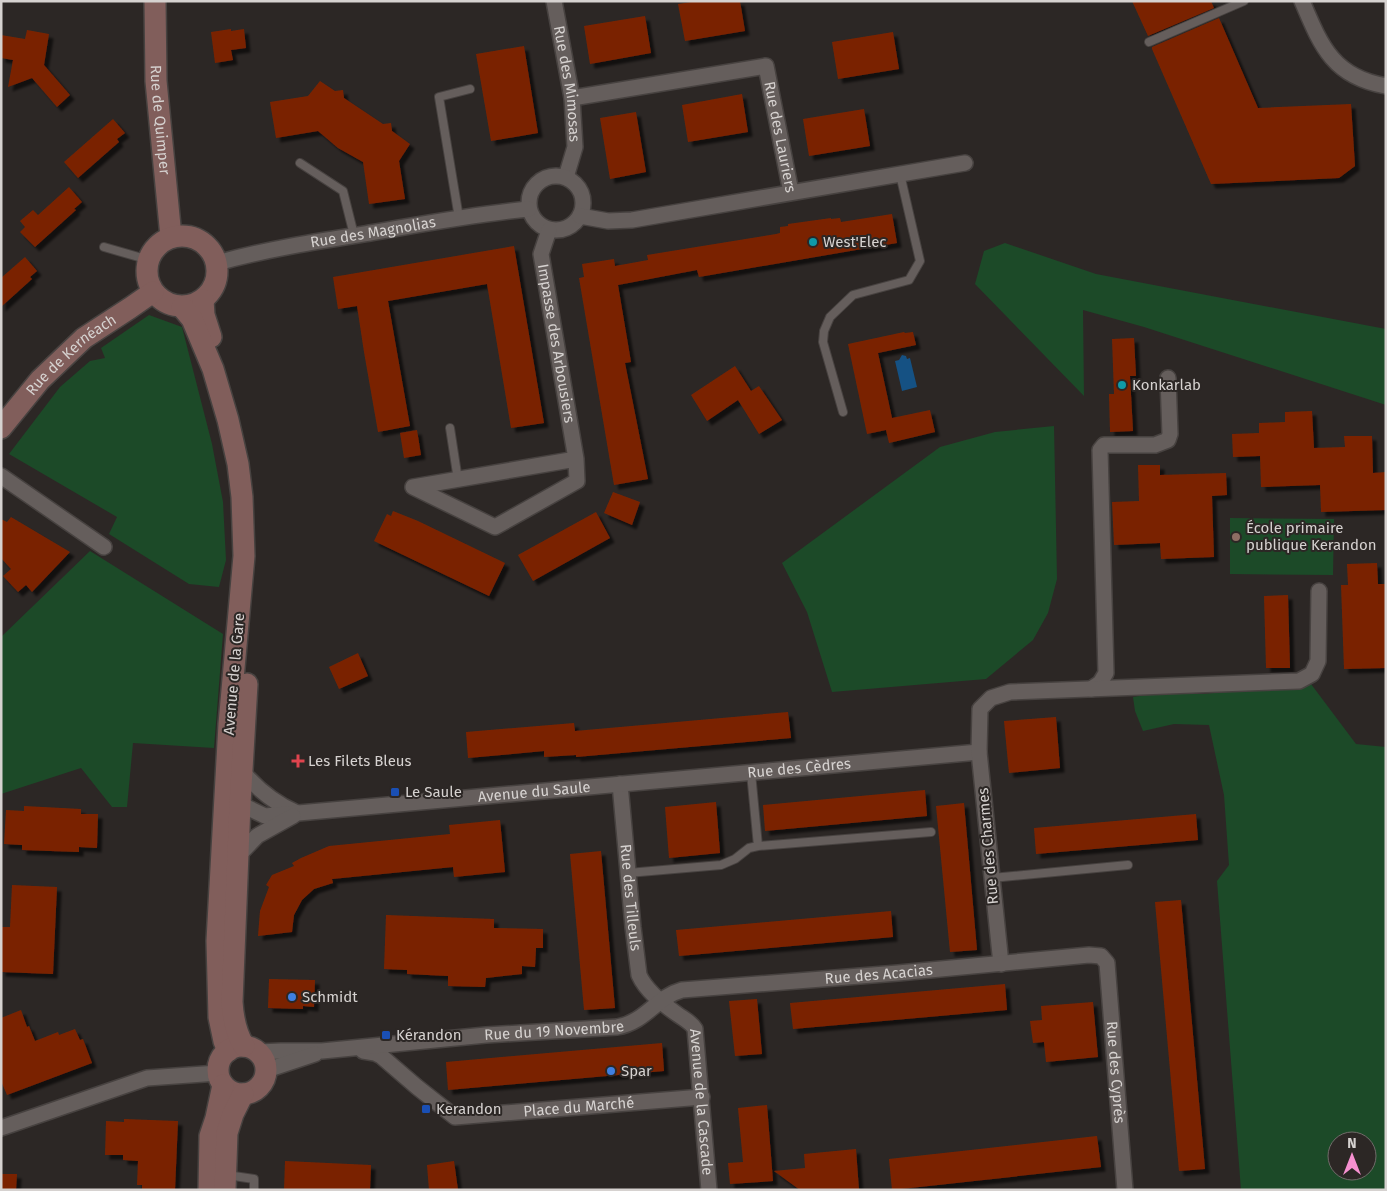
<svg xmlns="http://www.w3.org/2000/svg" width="1387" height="1191" font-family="'Fira Sans',sans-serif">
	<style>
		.green { fill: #1c4a28; fill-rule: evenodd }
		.water { fill: #155183 }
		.building { fill: #7a2400; filter: url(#shadow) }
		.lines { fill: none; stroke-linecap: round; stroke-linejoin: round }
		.lane-casing { stroke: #474240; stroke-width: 10 }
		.street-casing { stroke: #474240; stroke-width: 18 }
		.secondary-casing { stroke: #474240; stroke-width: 24 }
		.lane { stroke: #655e5c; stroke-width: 8 }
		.street { stroke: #655e5c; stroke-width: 15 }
		.secondary { stroke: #815e5b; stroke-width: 21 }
		.culture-dot { fill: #0f9aa8; stroke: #2c2725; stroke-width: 2 }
		.education-dot { fill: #8d6e63; stroke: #2c2725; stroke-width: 2 }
		.health-dot { fill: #e0444e; stroke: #2c2725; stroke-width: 2 }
		.transit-dot { fill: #1a4fb4; stroke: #2c2725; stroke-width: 2 }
		.shop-dot { fill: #3f7fe0; stroke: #2c2725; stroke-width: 2 }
		.labels { text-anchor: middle; stroke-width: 4; stroke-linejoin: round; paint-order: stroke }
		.street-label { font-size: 15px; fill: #d6d2d0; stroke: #2c2725 }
		.poi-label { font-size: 15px; fill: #d6d2d0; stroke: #2c2725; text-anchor: start }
	</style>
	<defs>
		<filter id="shadow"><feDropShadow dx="4.5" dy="4.5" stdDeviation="1" flood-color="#0009"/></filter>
	</defs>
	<rect width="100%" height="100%" fill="#2c2725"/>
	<path class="green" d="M 1005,243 L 1096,274 L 1386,329 L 1386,405 L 1144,327 L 1083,310 L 1084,396 L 975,284 L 984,251 Z
		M 149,315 L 182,327 L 212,444 L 223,502 L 226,560 L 219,587 L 189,584 L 109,534 L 117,517 L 9,454 L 60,387 L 90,361 L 105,358 L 101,348 Z
		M 1054,426 L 1057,579 L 1048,613 L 1033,640 L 986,679 L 832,692 L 807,612 L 782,563 L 940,447 L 995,432 Z
		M 1230,518 L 1334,519 L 1333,575 L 1230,574 Z
		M 90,551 L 223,634 L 214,748 L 133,743 L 127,807 L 112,807 L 81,768 L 1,794 L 1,637 Z
		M 1311,684 L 1356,744 L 1386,747 L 1386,1190 L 1241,1190 L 1217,881 L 1229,865 L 1224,795 L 1209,725 L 1174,724 L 1143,731 L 1135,711 L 1133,697 L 1151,694 L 1203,694 ZM 1337,1141 L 1367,1141 L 1367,1171 L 1337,1171 Z"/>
	<path class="water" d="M 902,355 L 906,356 L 907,359 L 910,358 L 917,387 L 902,391 L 895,361 L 899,360 Z"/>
	<path class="building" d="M 698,1 L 740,1 L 745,31 L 685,41 L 678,4 Z
		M 1132,1 L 1211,1 L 1214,8 L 1148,36 Z
		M 645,16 L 651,53 L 590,64 L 584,26 Z
		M 1219,18 L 1258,108 L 1351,104 L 1355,166 L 1339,178 L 1211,184 L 1152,49 L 1152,47 Z
		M 231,29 L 231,31 L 244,29 L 246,48 L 231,50 L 233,60 L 215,63 L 211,32 Z
		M 27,30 L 49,34 L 44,65 L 70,95 L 57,107 L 32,78 L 8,87 L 13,60 L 1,58 L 1,35 L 25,39 Z
		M 893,32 L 899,69 L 838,79 L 832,42 Z
		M 524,46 L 538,133 L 491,141 L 476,54 Z
		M 320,81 L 335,91 L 343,90 L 344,98 L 383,124 L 391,123 L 392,131 L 410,144 L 399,161 L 405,199 L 369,204 L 363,162 L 338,148 L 318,131 L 276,138 L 270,102 L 308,96 Z
		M 742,94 L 748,132 L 688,142 L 682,105 Z
		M 864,109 L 870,146 L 809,156 L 803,119 Z
		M 636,112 L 646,172 L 610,179 L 600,118 Z
		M 113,119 L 125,133 L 117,139 L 119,142 L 78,178 L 64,162 Z
		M 69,187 L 82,202 L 74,209 L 76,210 L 35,247 L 20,232 L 25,227 L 20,221 L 33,210 L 38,215 Z
		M 892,214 L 897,243 L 699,277 L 697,270 L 618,285 L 631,362 L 625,363 L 648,479 L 614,485 L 579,278 L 584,277 L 582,264 L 614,259 L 615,266 L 648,260 L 647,255 L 776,234 L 780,233 L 780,227 L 788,226 L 788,224 L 831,218 L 831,219 L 840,218 L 841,222 Z
		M 514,246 L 544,423 L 511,428 L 487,284 L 388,301 L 410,426 L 378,432 L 364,352 L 357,306 L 338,309 L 333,277 Z
		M 25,257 L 37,271 L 30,277 L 32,279 L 1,307 L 1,278 Z
		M 904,332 L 905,333 L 913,332 L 916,345 L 878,353 L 892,418 L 930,410 L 935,432 L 889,443 L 886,430 L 867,434 L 848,344 Z
		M 1134,338 L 1136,376 L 1130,376 L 1133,431 L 1110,432 L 1109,394 L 1114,394 L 1112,339 Z
		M 735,366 L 751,391 L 759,386 L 782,420 L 759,434 L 738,400 L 707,421 L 691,395 Z
		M 1312,411 L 1314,448 L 1345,447 L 1344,436 L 1372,436 L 1373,473 L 1386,472 L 1386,510 L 1321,512 L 1320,485 L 1261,487 L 1260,456 L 1233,457 L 1232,434 L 1259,433 L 1259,423 L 1285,422 L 1285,412 Z
		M 417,430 L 421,455 L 404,458 L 400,433 Z
		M 1138,465 L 1160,465 L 1160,475 L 1226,473 L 1227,495 L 1212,496 L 1214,557 L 1161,559 L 1160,543 L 1114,545 L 1112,502 L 1139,501 Z
		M 613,492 L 640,502 L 632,525 L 604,513 Z
		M 393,511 L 418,521 L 505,563 L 489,596 L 374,541 L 387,514 L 391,516 Z
		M 596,512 L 610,538 L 533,581 L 518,555 Z
		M 11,517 L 70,552 L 32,592 L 26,585 L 18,592 L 3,576 L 11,569 L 1,558 L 1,519 L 7,522 Z
		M 1377,563 L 1378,584 L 1386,584 L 1386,668 L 1344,669 L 1341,585 L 1348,585 L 1347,564 Z
		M 1288,595 L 1290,668 L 1266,668 L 1264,596 Z
		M 358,653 L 368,676 L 339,689 L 329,667 Z
		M 788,712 L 791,738 L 576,757 L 576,755 L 544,757 L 544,751 L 468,758 L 466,732 L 574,723 L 575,731 Z
		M 1056,717 L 1060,768 L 1009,773 L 1004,721 Z
		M 925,790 L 927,816 L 765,831 L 763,805 Z
		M 716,802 L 720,853 L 669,858 L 665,807 Z
		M 964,803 L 977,950 L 950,952 L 936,806 Z
		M 24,806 L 81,809 L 81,814 L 98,814 L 97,848 L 79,847 L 79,852 L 22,850 L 22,845 L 4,844 L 6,810 L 24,811 Z
		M 1196,814 L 1198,840 L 1036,854 L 1034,828 Z
		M 500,820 L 505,872 L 454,877 L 453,867 L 332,879 L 333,883 L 314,889 L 302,900 L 294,915 L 292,932 L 258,936 L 260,911 L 269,887 L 266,885 L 272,875 L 294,866 L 292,863 L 301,858 L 329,846 L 450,834 L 449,825 Z
		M 601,851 L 615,1008 L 584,1010 L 570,854 Z
		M 12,885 L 57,887 L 53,974 L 1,972 L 1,927 L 10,927 Z
		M 1181,900 L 1205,1169 L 1179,1171 L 1155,902 Z
		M 891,911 L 893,937 L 679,956 L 676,930 Z
		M 386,915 L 494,919 L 494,928 L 543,929 L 543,948 L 536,948 L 535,967 L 522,966 L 522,974 L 486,978 L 485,987 L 448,986 L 448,976 L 407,974 L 407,970 L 384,969 Z
		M 269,979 L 315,980 L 314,1007 L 303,1006 L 303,1009 L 268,1008 Z
		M 1005,984 L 1007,1010 L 793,1029 L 790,1003 Z
		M 757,999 L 762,1054 L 735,1056 L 729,1001 Z
		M 1093,1002 L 1098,1057 L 1046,1062 L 1044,1042 L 1033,1043 L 1030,1021 L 1042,1020 L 1041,1006 Z
		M 21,1010 L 27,1027 L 29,1026 L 35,1041 L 58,1032 L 59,1035 L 75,1029 L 80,1040 L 83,1039 L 92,1063 L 7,1095 L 1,1081 L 1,1018 Z
		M 662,1043 L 664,1071 L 448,1090 L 446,1062 Z
		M 767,1105 L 773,1181 L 730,1184 L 728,1163 L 743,1162 L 738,1108 Z
		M 124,1119 L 178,1121 L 175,1190 L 142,1190 L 142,1185 L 137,1185 L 138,1161 L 123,1160 L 123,1155 L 105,1155 L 106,1121 L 124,1122 Z
		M 1097,1136 L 1101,1167 L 892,1190 L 889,1159 Z
		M 856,1149 L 859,1190 L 800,1190 L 774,1171 L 805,1168 L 804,1154 Z
		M 285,1161 L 371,1165 L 370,1190 L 284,1190 Z
		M 454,1161 L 458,1190 L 429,1190 L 427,1165 Z
		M 1,1174 L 17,1174 L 16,1190 L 1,1190 Z"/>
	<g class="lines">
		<g class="lane-casing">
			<path id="lane" d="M 1149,42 L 1244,1
				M 300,163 L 343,191 L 354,235
				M 459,218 L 439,97 L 470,89
				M 104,247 L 149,260
				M 843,412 L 823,342 L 824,331 L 830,317 L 853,295 L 909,280 L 920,261 L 900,174
				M 450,428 L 458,480
				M 751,773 L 758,846
				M 628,873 L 721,865 L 735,859 L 749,848 L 758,846 L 931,832
				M 992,878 L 1128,865
				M 227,1175 L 254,1179 L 254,1190"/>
		</g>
		<g class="street-casing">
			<g id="street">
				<path id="s1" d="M 554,1 L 572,98 L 575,147 L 566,177"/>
				<path d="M 1302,1 C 1321,46 1333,77 1386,86"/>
				<path id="s2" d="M 572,98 L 766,66 L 791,192"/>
				<circle cx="556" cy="203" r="27"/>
				<path d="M 580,216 L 608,221 L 632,220 L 965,163"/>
				<path id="s3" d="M 549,230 L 541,254 L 576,459 L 577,481 L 495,527 L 413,487 L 576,459"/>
				<path id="s4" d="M 217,263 C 267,249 319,241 370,233 C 423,224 476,214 529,209"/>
				<path d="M 1,476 L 104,547"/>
				<path d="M 1091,689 L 1100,683 L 1106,673 L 1100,450 L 1104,445 L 1155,445 L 1168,440 L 1170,434 L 1168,378"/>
				<path d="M 242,771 C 258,790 274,803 297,813"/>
				<path id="s5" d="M 620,784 L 633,927 L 639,975 C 646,991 663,1004 677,1014 C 684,1019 691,1022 695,1029 L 709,1190"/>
				<path id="s6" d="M 236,797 L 240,804 L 265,816 L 979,752"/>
				<path d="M 238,856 L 257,836 L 293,816"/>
				<path d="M 1001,964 L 979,752 L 980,709 L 991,698 L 1010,692 L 1299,681 L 1312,674 L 1318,661 L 1319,591"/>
				<path id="s7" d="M 363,1051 L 375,1053 L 381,1056 L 417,1087 L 455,1117 L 702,1097"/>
				<path id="s8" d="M 259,1052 L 281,1051 L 322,1051 L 486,1035 L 617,1027 C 646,1022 656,997 682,990 L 898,973 L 1089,955 L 1101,956 L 1107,963 L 1125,1190"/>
				<path d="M 267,1070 L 315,1054"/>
				<path d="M 1,1128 L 147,1078 L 218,1073"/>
			</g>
		</g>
		<g class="secondary-casing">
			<g id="secondary">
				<path id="s9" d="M 155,1 L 156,81 L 171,237"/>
				<circle cx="182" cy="271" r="35"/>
				<path d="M 203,300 L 204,315 L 211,337"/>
				<path d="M 182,307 L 192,319 L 213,369 L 228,420 L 238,464 L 242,497 L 244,556 L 229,724 L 217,941 L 219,1017 L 224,1041 L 228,1051"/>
				<path id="s10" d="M 1,428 L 40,380 L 84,338 L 130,308 L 153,292"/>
				<circle cx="242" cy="1070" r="24"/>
				<path d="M 244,1046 C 236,1033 233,1018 232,1002 L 240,804 L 247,684"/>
				<path d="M 209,1190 L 210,1136 L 216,1118 L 223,1085"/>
				<path d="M 225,1190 L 227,1133 L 233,1114 L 243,1094"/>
			</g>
		</g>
		<use href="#lane" class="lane"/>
		<use href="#street" class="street"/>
		<use href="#secondary" class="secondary"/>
	</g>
	<g class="culture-dot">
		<circle cx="813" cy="242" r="5"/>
		<circle cx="1122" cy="385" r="5"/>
	</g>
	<circle class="education-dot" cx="1236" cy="537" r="5"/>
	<path class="health-dot" d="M295.5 753.5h5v5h5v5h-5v5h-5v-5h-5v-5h5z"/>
	<g class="transit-dot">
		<rect x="390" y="787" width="10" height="10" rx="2.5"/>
		<rect x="381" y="1030" width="10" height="10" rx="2.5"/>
		<rect x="421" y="1104" width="10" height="10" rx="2.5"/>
	</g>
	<g class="shop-dot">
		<circle cx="292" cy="997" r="5"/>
		<circle cx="611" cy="1071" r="5"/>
	</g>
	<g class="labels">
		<g class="street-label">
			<text dy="5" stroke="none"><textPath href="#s1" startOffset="84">Rue des Mimosas</textPath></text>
			<text dy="5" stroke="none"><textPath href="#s9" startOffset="119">Rue de Quimper</textPath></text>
			<text dy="5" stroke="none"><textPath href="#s2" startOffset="269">Rue des Lauriers</textPath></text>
			<text dy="5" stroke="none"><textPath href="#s4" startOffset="159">Rue des Magnolias</textPath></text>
			<text dy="5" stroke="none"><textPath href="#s3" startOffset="116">Impasse des Arbousiers</textPath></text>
			<text dy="5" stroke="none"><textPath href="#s10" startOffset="102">Rue de Kernéach</textPath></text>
			<text transform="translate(234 674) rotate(-85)" y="5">Avenue de la Gare</text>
			<text dy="5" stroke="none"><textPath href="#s6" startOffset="572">Rue des Cèdres</textPath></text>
			<text dy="5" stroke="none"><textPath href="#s6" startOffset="306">Avenue du Saule</textPath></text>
			<text transform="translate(988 846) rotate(-95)" y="5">Rue des Charmes</text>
			<text dy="5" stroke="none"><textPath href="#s5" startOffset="114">Rue des Tilleuls</textPath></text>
			<text dy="5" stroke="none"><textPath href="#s8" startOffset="632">Rue des Acacias</textPath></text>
			<text dy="5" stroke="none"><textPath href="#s8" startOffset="296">Rue du 19 Novembre</textPath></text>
			<text dy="5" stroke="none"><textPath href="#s8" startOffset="974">Rue des Cyprès</textPath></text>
			<text dy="5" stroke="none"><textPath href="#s5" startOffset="344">Avenue de la Cascade</textPath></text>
			<text dy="5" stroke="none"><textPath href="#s7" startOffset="239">Place du Marché</textPath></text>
		</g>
		<g class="poi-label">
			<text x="823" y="247">West'Elec</text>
			<text x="1132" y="390">Konkarlab</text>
			<text x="1246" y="533">École primaire<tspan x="1246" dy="17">publique Kerandon</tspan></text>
			<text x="308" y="766">Les Filets Bleus</text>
			<text x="405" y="797">Le Saule</text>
			<text x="302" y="1002">Schmidt</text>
			<text x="396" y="1040">Kérandon</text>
			<text x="621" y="1076">Spar</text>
			<text x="436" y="1114">Kerandon</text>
		</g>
	</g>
	<rect width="1387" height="1191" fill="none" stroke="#d6d2d0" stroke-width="5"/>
	<g transform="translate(1352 1156)"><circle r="24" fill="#2c2725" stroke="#706b69"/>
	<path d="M0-4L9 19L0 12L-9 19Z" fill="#f690d0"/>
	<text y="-8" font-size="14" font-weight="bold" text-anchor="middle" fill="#d6d2d0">N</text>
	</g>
</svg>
